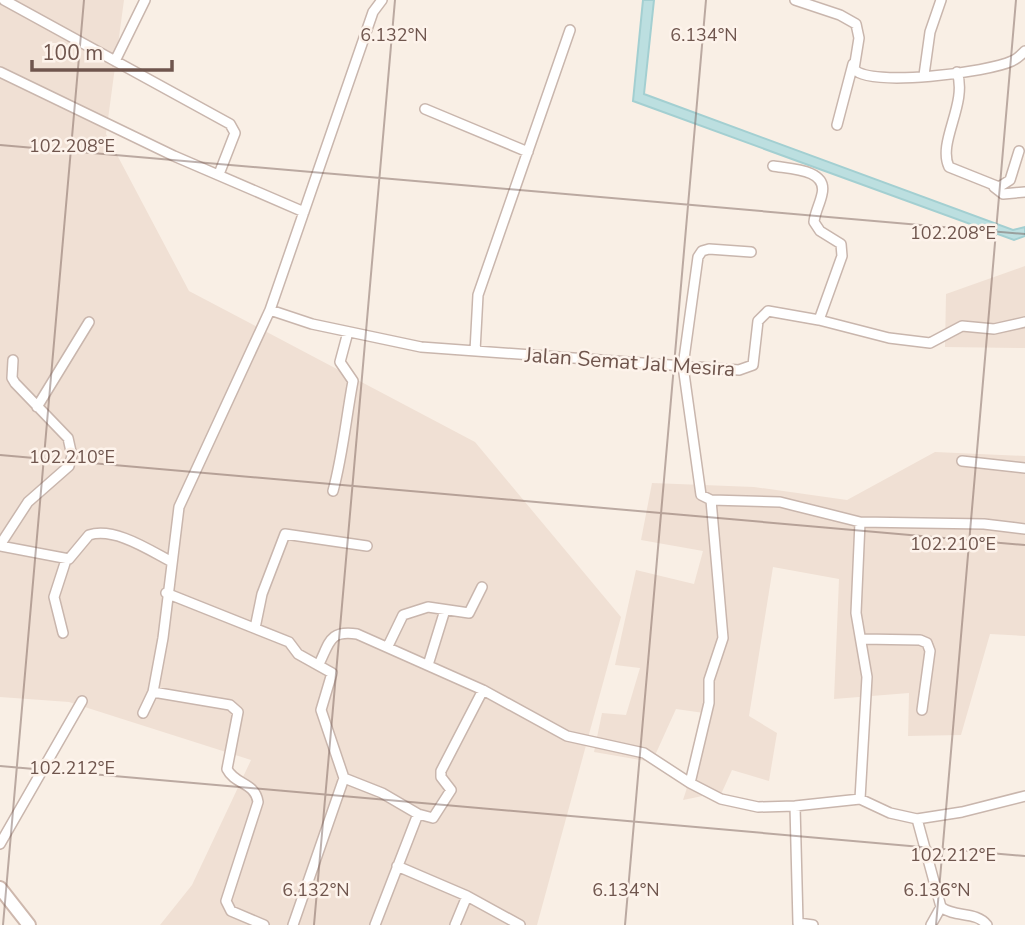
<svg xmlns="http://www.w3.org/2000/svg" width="1025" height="925" font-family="'Nunito Sans',sans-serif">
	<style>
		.residential { fill: #f0e0d4 }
		.water { fill: #bcdfe0; stroke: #a3cfd1; stroke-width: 2 }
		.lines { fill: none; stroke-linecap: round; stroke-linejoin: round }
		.minor-casing { stroke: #c9b6ad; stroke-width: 12 }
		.secondary-casing { stroke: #ceb8ad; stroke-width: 16 }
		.minor { stroke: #fff; stroke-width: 9 }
		.secondary { stroke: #fff; stroke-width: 12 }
		.ticks { fill: none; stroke: #6f554d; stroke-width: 2; stroke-opacity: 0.45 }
		.labels { text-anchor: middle; stroke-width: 5; stroke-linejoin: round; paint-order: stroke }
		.street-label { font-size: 21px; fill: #6f554d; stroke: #fdf3eb }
		.ticks-label { font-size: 18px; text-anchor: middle; fill: #6f554d; stroke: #fdf3eb; stroke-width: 5; stroke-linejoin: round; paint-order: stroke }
	</style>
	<rect width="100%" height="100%" fill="#f9efe5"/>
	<path class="residential" d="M 0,0 L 124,0 L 106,134 L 189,291 L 475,442 L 621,617 L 537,925 L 160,925 L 192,885 L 251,760 L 69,702 L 0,697 Z
		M 1025,266 L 1025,348 L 945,347 L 946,294 Z
		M 935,452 L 1025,456 L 1025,636 L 990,634 L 961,735 L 908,736 L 909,693 L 834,699 L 839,579 L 773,567 L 749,716 L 777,733 L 769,781 L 732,770 L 722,792 L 683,800 L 711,714 L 676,709 L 652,762 L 594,752 L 602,713 L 626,715 L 640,668 L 615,665 L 636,570 L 694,584 L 703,551 L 641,540 L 652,483 L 754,487 L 847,500 Z"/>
	<path class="water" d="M 643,0 L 654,0 L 644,94 L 1013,230 L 1025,227 L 1025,236 L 1014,240 L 633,101 Z"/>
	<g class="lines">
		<g class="minor-casing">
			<path id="minor" d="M 4,0 L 230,124 L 235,133 L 219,174
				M 795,0 L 840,15 L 856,24 L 859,38 L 854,69 C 870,88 989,72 1012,61 C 1017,59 1021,55 1025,51
				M 115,61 L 145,0
				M 0,72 L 174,156 L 304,212
				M 957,72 C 968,104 937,142 949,167 L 999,187 L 1010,180 L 1019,151
				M 924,75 L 930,32 L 941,0
				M 425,109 L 528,152
				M 837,125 L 853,64
				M 773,166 C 790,169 828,169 822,194 C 820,204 815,212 814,222 L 820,231 L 841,244 L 842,256 L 819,320
				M 994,187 L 1003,194 L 1025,192
				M 751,252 L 709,249 L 702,251 L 698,257 L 683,366 L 701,495 L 711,500 L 780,502 L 860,522 L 984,524 L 1025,529
				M 270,310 L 312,324 L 421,347 L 739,370 L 753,365 L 758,321 L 768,311 L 819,320 L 889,338 L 930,343 L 962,326 L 994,329 L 1025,322
				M 475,351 L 478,295 L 570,30
				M 37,407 L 89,322
				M 962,461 L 1025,468
				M 333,491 C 343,454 346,418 353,381 L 340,362 L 348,332
				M 0,545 L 28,502 L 69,466 L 72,456 L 68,438 L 15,383 L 12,378 L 13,360
				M 0,546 L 69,559 L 89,535 C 115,527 149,550 172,562
				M 166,593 L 289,642 L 298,654 L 332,673 L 321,710 L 344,778 L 293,925
				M 255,628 L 262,594 L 285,534 L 367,546
				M 63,633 L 54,597 L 66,560
				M 862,639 L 920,640 L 927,643 L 930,651 L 922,710
				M 388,646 L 403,615 L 428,607 L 469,613 L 482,587
				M 319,664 C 330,642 329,630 357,634 L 483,690 L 567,736 L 644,753 L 690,783 L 721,799 L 758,807 L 795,806 L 860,799 L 890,813 L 917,819 L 962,812 L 1025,796
				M 428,665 L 445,610
				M 153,692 L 230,705 L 238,712 L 227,769 C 235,785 255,782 258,802 L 226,901 L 231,911 L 264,925
				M 143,713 L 153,692 L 163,638 L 179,507 L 270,310 L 373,12 L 382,0
				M 344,778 L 382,793 L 418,814 L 433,818 L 451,790 L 441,777 L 441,771 L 483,690
				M 690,783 L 709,703 L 709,680 L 723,638 L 711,500
				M 860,799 L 867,677 L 856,613 L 860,522
				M 795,806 L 798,923 L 813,925
				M 917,819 L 941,907 C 955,918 976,911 987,925
				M 0,844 L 82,701
				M 397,866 L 467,896 L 520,925
				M 375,925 L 418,814
				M 455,925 L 467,896
				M 931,925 L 941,907"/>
		</g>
		<g class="secondary-casing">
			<path id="secondary" d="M 0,888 L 29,925"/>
		</g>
		<use href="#minor" class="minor"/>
		<use href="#secondary" class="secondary"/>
	</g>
	<path class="ticks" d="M 0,145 L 1025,234M 0,455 L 1025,545M 0,766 L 1025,856M 3,925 L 84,0M 314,925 L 395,0M 625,925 L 706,0M 936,925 L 1016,0"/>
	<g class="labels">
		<g class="street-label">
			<text transform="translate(630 362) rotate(4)" y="7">Jalan Semat Jal Mesira</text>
		</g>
	</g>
	<g class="ticks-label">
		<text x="394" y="41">6.132°N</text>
		<text x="704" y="41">6.134°N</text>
		<text x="72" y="152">102.208°E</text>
		<text x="953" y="239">102.208°E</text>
		<text x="72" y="463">102.210°E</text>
		<text x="953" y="550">102.210°E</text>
		<text x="72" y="774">102.212°E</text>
		<text x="953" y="861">102.212°E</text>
		<text x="316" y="896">6.132°N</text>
		<text x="626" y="896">6.134°N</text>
		<text x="937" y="896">6.136°N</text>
	</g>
	<path d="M32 60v10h140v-10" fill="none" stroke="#6f554d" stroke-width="3.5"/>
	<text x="42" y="60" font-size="21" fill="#6f554d" stroke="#fdf3eb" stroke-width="5" paint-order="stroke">100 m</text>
</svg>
